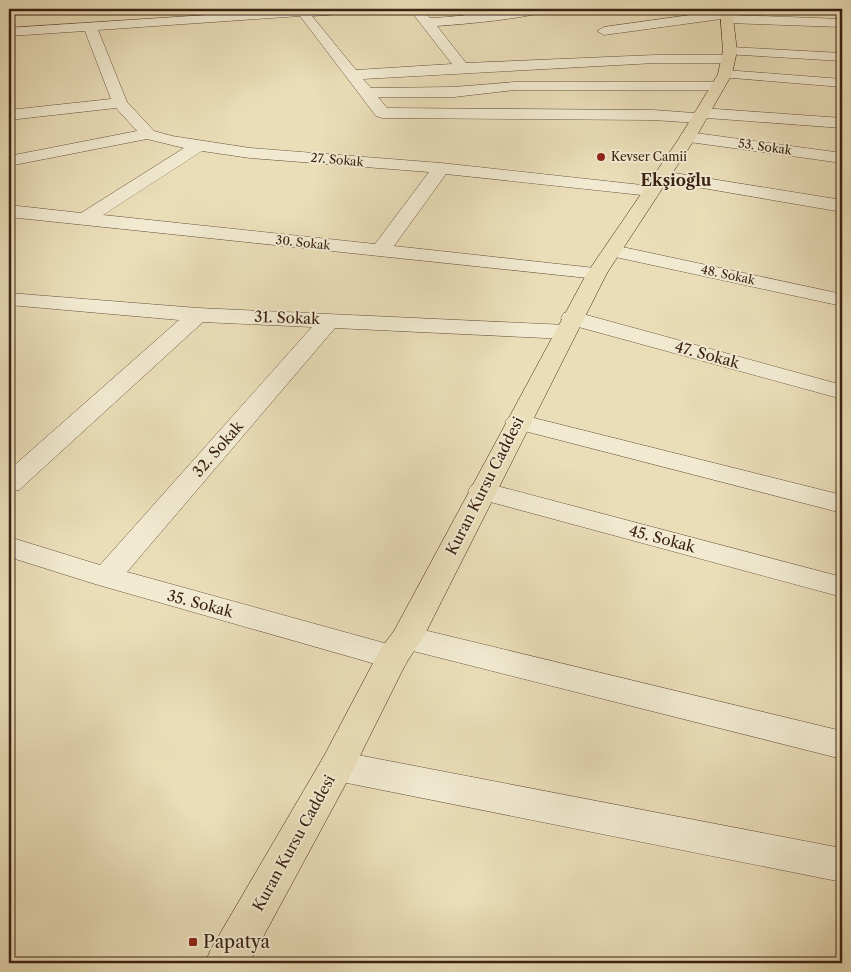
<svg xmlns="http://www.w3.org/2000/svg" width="851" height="972" font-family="'Libre Caslon Text',serif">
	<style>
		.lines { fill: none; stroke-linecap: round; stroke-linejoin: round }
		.minor-casing { stroke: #66503c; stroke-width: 1 }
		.major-casing { stroke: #3a2013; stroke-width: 1 }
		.minor { fill: #f1ead1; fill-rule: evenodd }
		.major { fill: #eadeb8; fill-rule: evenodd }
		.poi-dot { fill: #8f2418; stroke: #f1ead1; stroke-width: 2 }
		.labels { text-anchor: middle; stroke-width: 4; stroke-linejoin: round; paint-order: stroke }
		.far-street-label { font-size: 12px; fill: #3a2013; stroke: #f1ead1 }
		.far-poi-label { font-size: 12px; fill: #3a2013; stroke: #f1ead1; text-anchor: start }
		.street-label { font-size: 15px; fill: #3a2013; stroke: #f1ead1 }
		.far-district-label { font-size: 16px; font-weight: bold; fill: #3a2013; stroke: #f1ead1 }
		.near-poi-label { font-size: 18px; fill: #3a2013; stroke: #f1ead1; text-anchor: start }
	</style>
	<rect width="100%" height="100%" fill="#eadeb8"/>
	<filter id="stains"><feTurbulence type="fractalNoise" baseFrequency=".004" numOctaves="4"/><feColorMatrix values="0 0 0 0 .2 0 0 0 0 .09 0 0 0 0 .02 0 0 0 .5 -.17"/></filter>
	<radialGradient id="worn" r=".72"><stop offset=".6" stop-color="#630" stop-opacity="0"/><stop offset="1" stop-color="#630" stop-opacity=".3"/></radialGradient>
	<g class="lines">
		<g class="minor-casing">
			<path id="minor" d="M 300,9 L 359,9 L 357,12 L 353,13 L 312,16 L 356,70 L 452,64 L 413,14 L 411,11 L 412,9 L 422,9 L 430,18 C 470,17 509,6 548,9 C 540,18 453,25 437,26 L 466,63 L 655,55 L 727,55 L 732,56 L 734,59 L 732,62 L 727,63 L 655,63 L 363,79 L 371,88 L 454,87 L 515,82 L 718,82 L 723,83 L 725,86 L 723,89 L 718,90 L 515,90 L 454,97 L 378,97 L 387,108 L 653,110 L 694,113 L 696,110 L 702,108 L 842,118 L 842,128 L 707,118 L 705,121 L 699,123 L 653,120 L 382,118 L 376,116 L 300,16 L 98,30 L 127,102 L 154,131 L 172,136 L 250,148 L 441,163 L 651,186 L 657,187 L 660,191 L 657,195 L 651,196 L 446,174 L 394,246 L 604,269 L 607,273 L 604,277 L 597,279 L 9,217 L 9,205 L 81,213 L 184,148 L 147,139 L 9,166 L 9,156 L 137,131 L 116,108 L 9,120 L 9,110 L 111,99 L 85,31 L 9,36 L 9,28 ZM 202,151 L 250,158 L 429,172 L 375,244 L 103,215 Z
				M 726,10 L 730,11 L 731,15 L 842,19 L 842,27 L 727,23 L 722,22 L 721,19 L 604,35 L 597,31 L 604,27 Z
				M 730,47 L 842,53 L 842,61 L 725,54 L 723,51 L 725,48 Z
				M 725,70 L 842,79 L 842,87 L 720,77 L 718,74 L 720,71 Z
				M 688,132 L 842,153 L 842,163 L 682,141 L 680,137 L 682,133 Z
				M 662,171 L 842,200 L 842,212 L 656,180 L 653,176 L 656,172 Z
				M 613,245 L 842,294 L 842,306 L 606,255 L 603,251 L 606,247 Z
				M 9,293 L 198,308 L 566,325 L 574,327 L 577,332 L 574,337 L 566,339 L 335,328 L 127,572 L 395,646 L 391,638 L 396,630 L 407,626 L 842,731 L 842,759 L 405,649 L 409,657 L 405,666 L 393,669 L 95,584 L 9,557 L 9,537 L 100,565 L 312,327 L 203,322 L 19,490 L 9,492 L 9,470 L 179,320 L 9,305 Z
				M 572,311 L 842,385 L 842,399 L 564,323 L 561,318 L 564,313 Z
				M 518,414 L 842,495 L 842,513 L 509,427 L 505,422 L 509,417 Z
				M 482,482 L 842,577 L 842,597 L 472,497 L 468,491 L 472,485 Z
				M 337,751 L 841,848 L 842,882 L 337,781 L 324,776 L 319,766 L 324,756 Z"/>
		</g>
		<g class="major-casing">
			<path id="major" d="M 720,9 L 732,9 L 737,51 L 732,74 L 696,137 L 607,273 L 423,638 L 406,663 L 350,776 L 249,963 L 205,963 L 211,949 L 324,756 L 381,648 L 394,631 L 587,273 L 680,137 L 718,74 L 723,51 Z"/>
		</g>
		<use href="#minor" class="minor"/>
		<use href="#major" class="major"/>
	</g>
	<g class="poi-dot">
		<circle cx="601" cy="157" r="5"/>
		<rect x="188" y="937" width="10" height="10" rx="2.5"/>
	</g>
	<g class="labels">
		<g class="far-street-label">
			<text transform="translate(765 147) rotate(8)" y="4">53. Sokak</text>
			<text transform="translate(337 160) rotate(5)" y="4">27. Sokak</text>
			<text transform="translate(303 243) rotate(6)" y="4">30. Sokak</text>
			<text transform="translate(728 275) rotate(12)" y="4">48. Sokak</text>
		</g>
		<g class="far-poi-label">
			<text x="611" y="161">Kevser Camii</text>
		</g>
		<g class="street-label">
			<text transform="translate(287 318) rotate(2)" y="5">31. Sokak</text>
			<text transform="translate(707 355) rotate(15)" y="5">47. Sokak</text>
			<text transform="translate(218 449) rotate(-49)" y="5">32. Sokak</text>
			<text transform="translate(485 486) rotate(-63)" y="5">Kuran Kursu Caddesi</text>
			<text transform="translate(662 539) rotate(15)" y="5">45. Sokak</text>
			<text transform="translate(200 604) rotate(15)" y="5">35. Sokak</text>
			<text transform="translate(294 843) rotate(-61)" y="5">Kuran Kursu Caddesi</text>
		</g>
		<g class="far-district-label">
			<text x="676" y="186">Ekşioğlu</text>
		</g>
		<g class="near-poi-label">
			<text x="203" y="948">Papatya</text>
		</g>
	</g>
	<rect width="851" height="972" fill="none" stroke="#eadeb8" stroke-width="30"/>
	<rect x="10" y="10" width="831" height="952" fill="none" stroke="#3a2013" stroke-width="2.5"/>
	<rect x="15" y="15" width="821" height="942" fill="none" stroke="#3a2013"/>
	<rect width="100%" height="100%" filter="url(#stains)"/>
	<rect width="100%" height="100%" fill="url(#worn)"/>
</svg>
